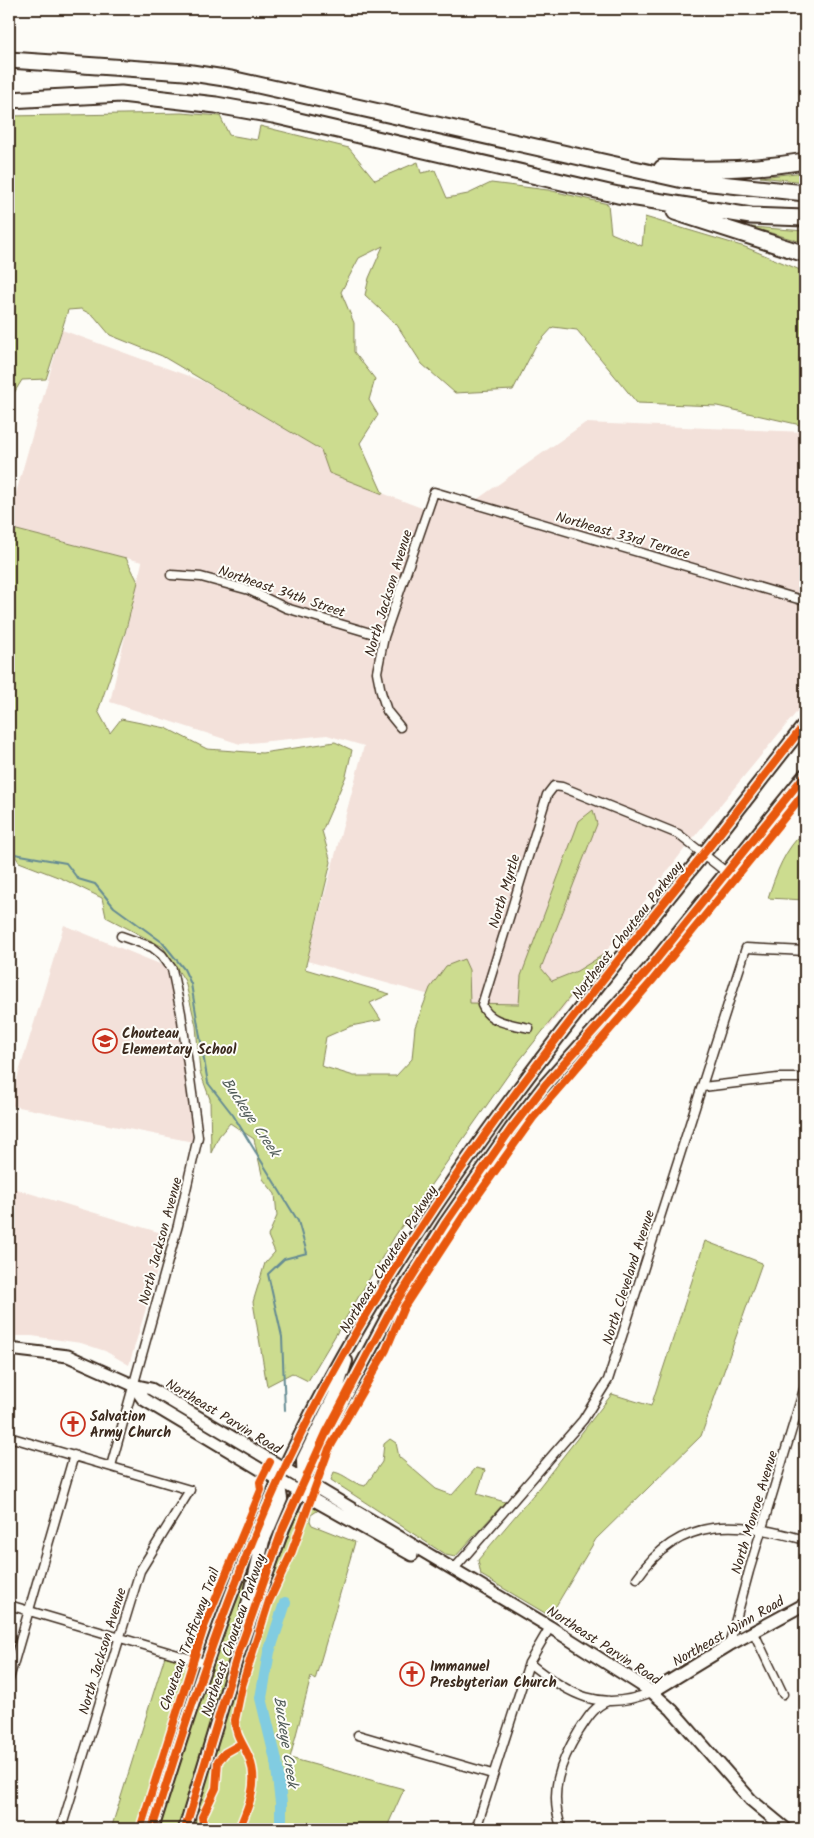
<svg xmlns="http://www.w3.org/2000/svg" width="814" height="1838" font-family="Kalam,sans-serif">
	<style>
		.built { fill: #f3e1da }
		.green { fill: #ccdc8f; stroke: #848356 }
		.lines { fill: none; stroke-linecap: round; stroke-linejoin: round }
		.stream { stroke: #658b93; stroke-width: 2 }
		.river { stroke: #81cce1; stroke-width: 12 }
		.street-casing { stroke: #3b2a1e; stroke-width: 11 }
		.secondary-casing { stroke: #3b2a1e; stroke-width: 15 }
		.primary-casing { stroke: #3b2a1e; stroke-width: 16 }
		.highway-casing { stroke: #3b2a1e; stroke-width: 19 }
		.street { stroke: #fdfcf7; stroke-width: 8 }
		.secondary { stroke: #fdfcf7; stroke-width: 11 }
		.primary { stroke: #fdfcf7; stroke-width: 12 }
		.highway { stroke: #fdfcf7; stroke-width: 15 }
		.cycleway-casing { stroke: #fdfcf7; stroke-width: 11 }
		.cycleway { stroke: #e8590c; stroke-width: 8 }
		.labels { text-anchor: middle; stroke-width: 4; stroke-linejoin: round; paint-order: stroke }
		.street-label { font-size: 14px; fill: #3b2a1e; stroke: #fdfcf7 }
		.poi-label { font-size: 14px; font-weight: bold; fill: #3b2a1e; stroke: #fdfcf7; text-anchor: start }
		.water-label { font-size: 15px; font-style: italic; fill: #505b58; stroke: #fdfcf7 }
	</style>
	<rect width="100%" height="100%" fill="#fdfcf7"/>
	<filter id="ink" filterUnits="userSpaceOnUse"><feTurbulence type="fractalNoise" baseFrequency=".02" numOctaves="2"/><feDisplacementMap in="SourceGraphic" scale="10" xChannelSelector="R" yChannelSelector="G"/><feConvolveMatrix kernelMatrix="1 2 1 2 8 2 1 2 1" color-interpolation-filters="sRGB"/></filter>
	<g filter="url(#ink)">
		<path class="built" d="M 62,330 L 202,381 L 321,450 L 329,473 L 427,510 L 434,492 L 472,503 L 585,423 L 805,432 L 805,702 L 689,843 L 548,1028 L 307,961 L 364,746 L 327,735 L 240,744 L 110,702 L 142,562 L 9,528 L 9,518 Z
			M 64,925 L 172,969 L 190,1080 L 193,1142 L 9,1105 Z
			M 9,1187 L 168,1235 L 129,1365 L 105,1351 L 81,1343 L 32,1336 L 9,1336 Z"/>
		<path class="green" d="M 182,113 L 220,116 L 229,135 L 257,140 L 260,126 L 349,148 L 375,180 L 418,162 L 421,173 L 435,170 L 447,198 L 468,194 L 491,183 L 548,190 L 608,204 L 611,233 L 642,246 L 645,217 L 745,247 L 805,272 L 805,426 L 717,406 L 637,403 L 577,330 L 553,327 L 535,347 L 513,390 L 455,393 L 422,364 L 397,325 L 365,295 L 369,278 L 383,246 L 359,258 L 341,292 L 354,323 L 354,352 L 375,379 L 369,400 L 378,415 L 360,443 L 383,494 L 329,473 L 321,450 L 162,356 L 110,335 L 94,316 L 81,309 L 68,310 L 46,379 L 22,380 L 9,401 L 9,116 Z
			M 805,172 L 805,182 L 760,177 Z
			M 751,227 L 805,231 L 805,243 Z
			M 9,528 L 126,558 L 138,582 L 125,633 L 98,711 L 110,733 L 121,719 L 166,728 L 207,749 L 262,753 L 335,742 L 352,750 L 346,776 L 322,831 L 331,862 L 305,969 L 390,994 L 370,1003 L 381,1020 L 351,1026 L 326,1037 L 321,1066 L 354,1076 L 396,1076 L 412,1059 L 415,1027 L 430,988 L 446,966 L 464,959 L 469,970 L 470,1003 L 519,1004 L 521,976 L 579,821 L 593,810 L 597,824 L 541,968 L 552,981 L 577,971 L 603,955 L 508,1075 L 395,1236 L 308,1381 L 292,1373 L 267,1386 L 253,1302 L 265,1263 L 275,1252 L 268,1236 L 277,1216 L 275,1194 L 263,1179 L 254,1139 L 230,1123 L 219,1136 L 211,1153 L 210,1099 L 200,1072 L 196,1026 L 185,981 L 163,947 L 106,917 L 102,898 L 63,879 L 19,862 L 9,846 Z
			M 805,831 L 805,900 L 768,898 C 776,873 785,848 805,831 Z
			M 705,1241 L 762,1263 L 701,1436 L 596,1539 L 550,1616 L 481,1575 L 478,1560 L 533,1495 L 612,1394 L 651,1406 Z
			M 390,1439 L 396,1443 L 399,1457 L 436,1489 L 452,1495 L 476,1468 L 485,1470 L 477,1494 L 505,1502 L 455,1557 L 446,1555 L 331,1480 L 334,1472 C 345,1474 351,1483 365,1486 L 382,1462 L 384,1444 Z
			M 311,1507 L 320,1509 L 311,1515 L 310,1521 L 312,1525 L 355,1542 L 315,1680 L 311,1677 L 290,1758 L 404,1789 L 386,1829 L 191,1829 C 224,1724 253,1617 297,1515 L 300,1511 L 308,1514 Z
			M 261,1541 L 227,1672 L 180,1829 L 159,1829 L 204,1683 L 255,1551 Z
			M 165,1656 L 193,1665 L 195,1676 L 148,1829 L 111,1829 Z"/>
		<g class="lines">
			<path class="stream" d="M 9,853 L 66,863 L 78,879 L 95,884 L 114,907 L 162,942 L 184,969 L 191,984 L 208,1083 L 233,1115 L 298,1221 L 307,1253 L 284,1259 L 268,1274 L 282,1337 L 285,1410"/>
			<path class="river" d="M 281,1829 L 281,1803 L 276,1760 L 261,1698 L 269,1652 L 285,1603"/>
			<g class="street-casing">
				<path id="street" d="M 171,575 L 201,577 L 249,590 L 286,608 L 384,637
					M 400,727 L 387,711 L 381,692 L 377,672 L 384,637 L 434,492 L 805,601
					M 529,1028 C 512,1024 489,1023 482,1005 L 547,795 L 554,786 L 562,787 L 678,834 L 726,872
					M 703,1087 L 778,1078 L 805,1078
					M 9,1437 L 190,1490 L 140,1571 L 61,1829
					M 111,1466 L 178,1225 L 198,1137 L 181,1013 L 172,969 L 162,955 L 152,947 L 121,936
					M 453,1570 L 583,1420 L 608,1380 L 746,948 L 805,951
					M 637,1578 C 681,1514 739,1521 805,1540
					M 9,1605 L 205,1663
					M 754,1633 L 783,1694
					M 729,1645 L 749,1571 L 805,1386
					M 529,1663 C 569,1695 601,1713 652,1692
					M 9,1679 L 74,1455
					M 358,1735 L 492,1774
					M 476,1829 L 529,1663 L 550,1627
					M 562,1829 C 548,1793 560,1762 579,1731 C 587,1719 593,1707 608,1701"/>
			</g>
			<g class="secondary-casing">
				<path id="secondary" d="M 9,1349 L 68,1356 L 133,1385 L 151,1389 L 550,1627 L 652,1692 L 672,1710 L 751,1800 L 786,1829
					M 133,1385 L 143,1399 L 280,1481 L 412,1555
					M 652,1692 L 729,1645 L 805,1604"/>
			</g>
			<g class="primary-casing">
				<path id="primary" d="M 308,1497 L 304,1491 L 303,1460 L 335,1395 L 346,1361
					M 247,1609 L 263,1541 L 281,1499 L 276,1466
					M 152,1829 C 194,1695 238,1560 301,1434 C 406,1223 554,1039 701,857 C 736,813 770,768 805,724
					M 185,1829 L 236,1660 L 283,1528 L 327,1431 L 390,1312 L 445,1224 L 511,1129 L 546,1084 L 648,970 L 805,775"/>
			</g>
			<g class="highway-casing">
				<path id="highway" d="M 9,60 L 185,72 L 231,79 L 683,180 L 805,193
					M 9,100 L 121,94 L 216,105 L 273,115 L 618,195 L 751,216 L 805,218
					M 662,168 C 711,171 757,169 805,161
					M 675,212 L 805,254"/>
			</g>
			<use href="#street" class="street"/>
			<use href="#secondary" class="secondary"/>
			<use href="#primary" class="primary"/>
			<use href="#highway" class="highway"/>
			<g class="cycleway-casing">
				<path id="cycleway" d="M 140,1829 L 204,1627 L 261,1490 L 260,1482 L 270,1462
					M 152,1829 C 194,1695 238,1560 301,1434 C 406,1223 554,1039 701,857 C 736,813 770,768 805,724
					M 185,1829 L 236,1660 L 283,1528 L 327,1431 L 390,1312 L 445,1224 L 511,1129 L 546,1084 L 648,970 L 805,775
					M 204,1829 L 202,1817 L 216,1788 L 218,1761 L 225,1753 L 241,1744
					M 239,1829 C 248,1808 259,1784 250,1760 C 245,1746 235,1736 235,1720 L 242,1686 L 269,1601 L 291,1554 L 329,1449 L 386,1350 L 404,1307 L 468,1209 L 533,1118 L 652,981 L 805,792"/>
			</g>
			<use href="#cycleway" class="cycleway"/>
		</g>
	</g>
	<defs>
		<g id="school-ring" transform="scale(1.25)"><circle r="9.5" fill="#fdfcf7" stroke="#c8321e" stroke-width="1.5"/><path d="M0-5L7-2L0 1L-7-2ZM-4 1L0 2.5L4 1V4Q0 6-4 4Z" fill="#c8321e"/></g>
		<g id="church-ring" transform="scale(1.25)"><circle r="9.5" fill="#fdfcf7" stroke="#c8321e" stroke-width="1.5"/><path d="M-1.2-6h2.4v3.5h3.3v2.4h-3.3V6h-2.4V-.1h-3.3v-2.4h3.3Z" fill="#c8321e"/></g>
	</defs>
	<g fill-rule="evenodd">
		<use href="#school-ring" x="105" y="1041"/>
		<use href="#church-ring" x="73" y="1424"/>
		<use href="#church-ring" x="412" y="1674"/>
	</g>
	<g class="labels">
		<g class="street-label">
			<text transform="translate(623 535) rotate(16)" y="5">Northeast 33rd Terrace</text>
			<text transform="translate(282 591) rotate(19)" y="5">Northeast 34th Street</text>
			<text transform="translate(388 593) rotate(-73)" y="5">North Jackson Avenue</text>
			<text transform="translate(504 891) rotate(-73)" y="5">North Myrtle</text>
			<text transform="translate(627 930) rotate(-52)" y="5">Northeast Chouteau Parkway</text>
			<text transform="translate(160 1241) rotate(-75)" y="5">North Jackson Avenue</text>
			<text transform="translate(388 1259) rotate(-58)" y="5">Northeast Chouteau Parkway</text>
			<text transform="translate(628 1277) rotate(-72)" y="5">North Cleveland Avenue</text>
			<text transform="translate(224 1416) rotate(31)" y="5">Northeast Parvin Road</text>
			<text transform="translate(754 1512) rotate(-73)" y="5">North Monroe Avenue</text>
			<text transform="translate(728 1631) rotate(-30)" y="5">Northeast Winn Road</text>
			<text transform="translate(233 1635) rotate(-71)" y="5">Northeast Chouteau Parkway</text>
			<text transform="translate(189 1639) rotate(-70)" y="5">Chouteau Trafficway Trail</text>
			<text transform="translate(604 1645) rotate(33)" y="5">Northeast Parvin Road</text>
			<text transform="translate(102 1651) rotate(-73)" y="5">North Jackson Avenue</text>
		</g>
		<g class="poi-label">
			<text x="122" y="1038">Chouteau<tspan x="122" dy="16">Elementary School</tspan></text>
			<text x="90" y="1421">Salvation<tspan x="90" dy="16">Army Church</tspan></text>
			<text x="430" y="1671">Immanuel<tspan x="430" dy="16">Presbyterian Church</tspan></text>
		</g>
		<g class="water-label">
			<text transform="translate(251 1117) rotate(56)" y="5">Buckeye Creek</text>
			<text transform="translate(286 1742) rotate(81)" y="5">Buckeye Creek</text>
		</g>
	</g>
	<rect width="814" height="1838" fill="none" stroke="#fdfcf7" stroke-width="30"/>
	<rect x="15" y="15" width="784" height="1808" fill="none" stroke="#3b2a1e" stroke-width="2" filter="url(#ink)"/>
</svg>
